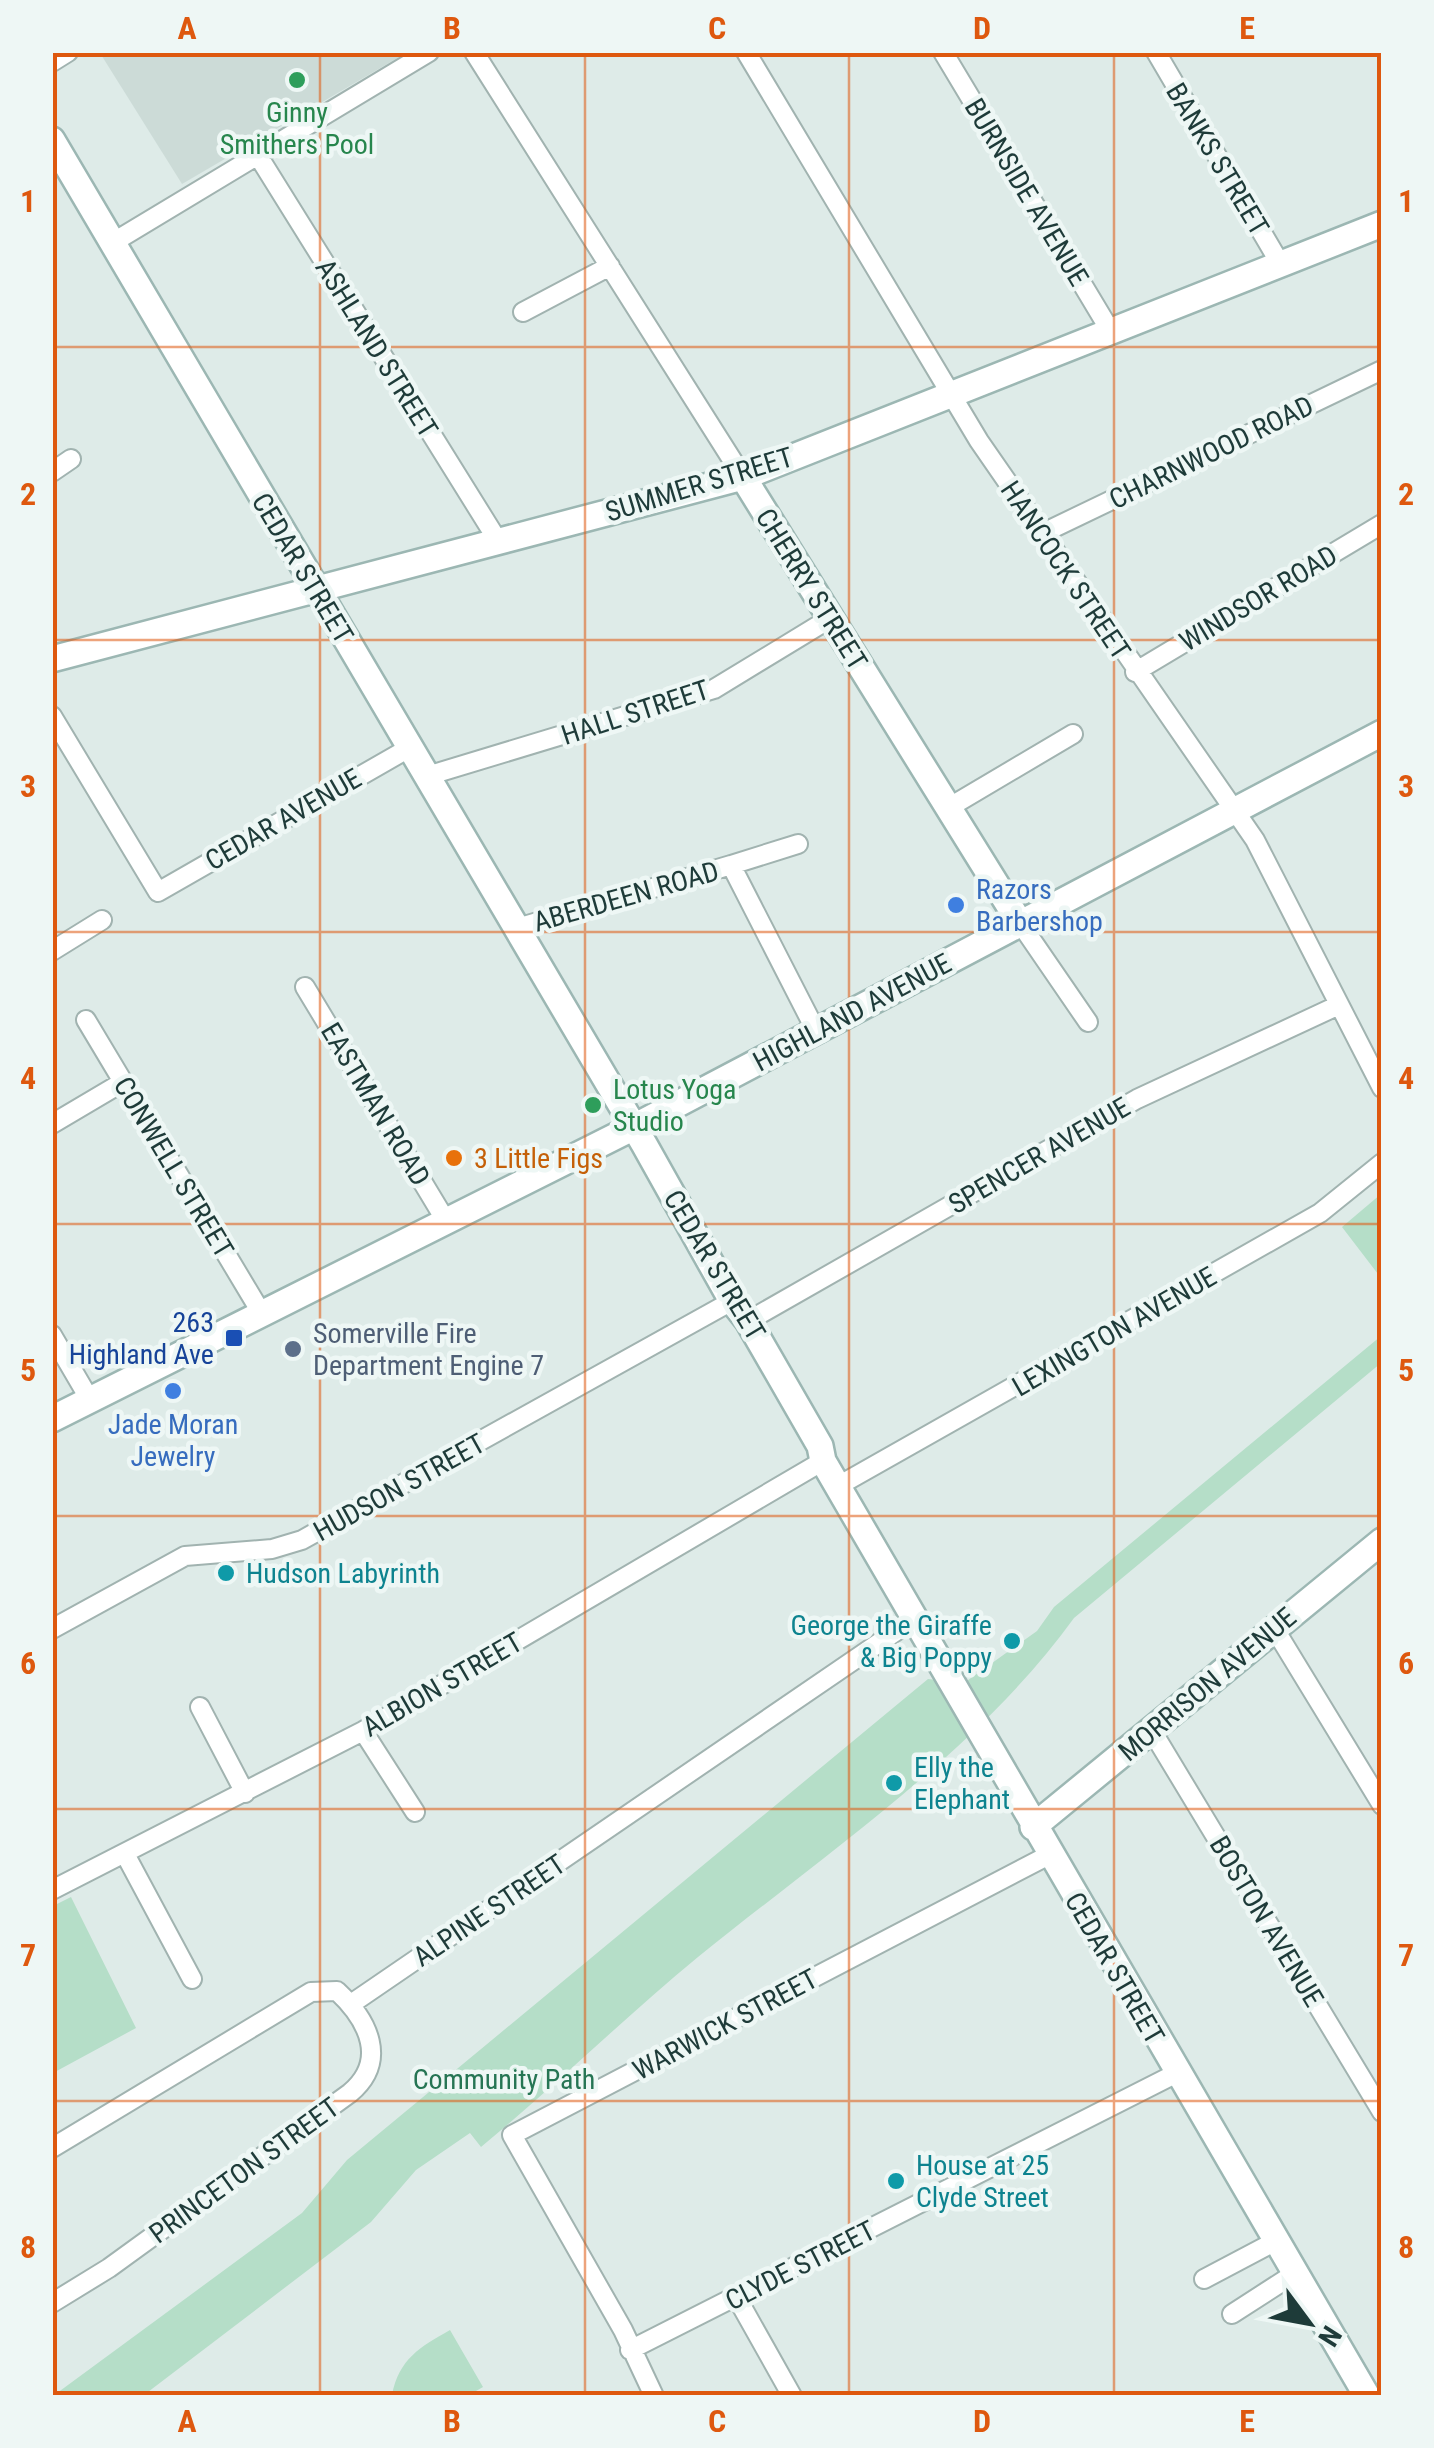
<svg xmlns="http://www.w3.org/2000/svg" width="1434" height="2448" font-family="'Roboto Condensed',sans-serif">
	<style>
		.built { fill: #ccdbd7 }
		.green { fill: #b5dec8 }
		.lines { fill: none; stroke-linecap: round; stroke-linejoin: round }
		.street-casing { stroke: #a1b3b0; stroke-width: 22 }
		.secondary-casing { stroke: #9cb7b3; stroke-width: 30 }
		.street { stroke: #fff; stroke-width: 18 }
		.secondary { stroke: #fff; stroke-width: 25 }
		.grid { fill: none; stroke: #de580e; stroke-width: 2.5; stroke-opacity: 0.55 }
		.leisure-dot { fill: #2e9e5b; stroke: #eef7f5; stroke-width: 4 }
		.shop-dot { fill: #3f7fe0; stroke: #eef7f5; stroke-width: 4 }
		.food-dot { fill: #e8710a; stroke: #eef7f5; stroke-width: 4 }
		.transit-dot { fill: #1a4fb4; stroke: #eef7f5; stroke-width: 4 }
		.service-dot { fill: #5c6f8a; stroke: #eef7f5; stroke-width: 4 }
		.culture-dot { fill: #0f9aa8; stroke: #eef7f5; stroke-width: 4 }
		.labels { text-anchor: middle; stroke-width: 9; stroke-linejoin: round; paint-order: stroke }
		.leisure-label { font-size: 28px; fill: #27864d; stroke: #eef7f5 }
		.street-label { font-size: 28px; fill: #1e3b39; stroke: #eef7f5 }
		.shop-label { font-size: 28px; fill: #366cbe; stroke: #eef7f5; text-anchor: start }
		.food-label { font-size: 28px; fill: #c56008; stroke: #eef7f5; text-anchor: start }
		.transit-label { font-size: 28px; fill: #164399; stroke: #eef7f5; text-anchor: end }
		.service-label { font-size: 28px; fill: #4e5e75; stroke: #eef7f5; text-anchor: start }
		.culture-label { font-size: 28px; fill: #0d838f; stroke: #eef7f5; text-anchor: start }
		.park-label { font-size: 28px; fill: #267554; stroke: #eef7f5 }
		.neatline { fill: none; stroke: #de580e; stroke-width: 4 }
		.grid-label { font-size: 32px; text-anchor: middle; font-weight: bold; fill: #de580e }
	</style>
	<rect width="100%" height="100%" fill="#deebe8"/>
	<path class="built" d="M 100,53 L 406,53 L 182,184 Z"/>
	<path class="green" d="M 1381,1194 L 1381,1278 L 1342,1227 Z
		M 1381,1336 L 1381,1363 L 1074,1618 C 979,1750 824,1855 698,1957 C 624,2018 555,2086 481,2147 L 470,2133 L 416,2170 L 371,2222 L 144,2395 L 53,2396 L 302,2213 L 347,2160 L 928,1679 L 964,1683 L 1037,1631 L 1054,1607 Z
		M 71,1897 L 136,2028 L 53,2073 L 53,1906 Z
		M 450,2330 L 483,2387 L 469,2395 L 392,2395 C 399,2359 420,2347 450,2330 Z"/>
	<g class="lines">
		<g class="street-casing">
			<path id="street" d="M 474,52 L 743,477
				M 746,52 L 979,441 L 1255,840 L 1382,1088
				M 943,52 L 1111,332
				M 1156,52 L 1281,265
				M 52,62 L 68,52
				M 257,154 L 498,541
				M 112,243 L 429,52
				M 523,312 L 610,266
				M 52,472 L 71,459
				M 1041,534 L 1382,370
				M 1135,672 L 1382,524
				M 52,716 L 158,892 L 409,748
				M 427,776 L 714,689 L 829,619
				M 948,808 L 1073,734
				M 731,865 L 798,844
				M 1020,923 L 1088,1022
				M 514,929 L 731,865 L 816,1031
				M 52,951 L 102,920
				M 305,987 L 446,1221
				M 86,1020 L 262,1314
				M 52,1124 L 123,1082
				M 748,1321 L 1137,1099 L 1339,1005
				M 52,1335 L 90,1400
				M 838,1486 L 1320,1213 L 1382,1163
				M 1274,1628 L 1382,1805
				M 52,1629 L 185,1556 L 272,1549 L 302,1540 L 732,1301
				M 200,1707 L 245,1793
				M 363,1731 L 415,1812
				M 1152,1731 L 1382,2112
				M 125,1854 L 192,1979
				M 52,1890 L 363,1731 L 823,1461
				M 351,2004 L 914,1619
				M 52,2148 L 311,1992 L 337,1991 C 369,2021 388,2061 350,2093 L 109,2268 L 52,2303
				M 1204,2279 L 1276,2241
				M 737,2298 L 792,2396
				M 1232,2314 L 1294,2274
				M 630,2350 L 1177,2073
				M 654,2396 L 623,2330 L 512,2135 L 1049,1855"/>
		</g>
		<g class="secondary-casing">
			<path id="secondary" d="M 52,140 L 644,1144 L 732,1301 L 748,1321 L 820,1446 L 823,1461 L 1367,2396
				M 743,477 L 1020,923
				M 52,659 L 743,477 L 1382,224
				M 52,1419 L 634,1127 L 1382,733
				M 1033,1827 L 1382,1541"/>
		</g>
		<use href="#street" class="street"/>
		<use href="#secondary" class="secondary"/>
	</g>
	<path class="grid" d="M 320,52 L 320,2396M 585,52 L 585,2396M 849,52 L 849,2396M 1114,52 L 1114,2396M 52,347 L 1382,347M 52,640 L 1382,640M 52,932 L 1382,932M 52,1224 L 1382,1224M 52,1516 L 1382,1516M 52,1809 L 1382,1809M 52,2101 L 1382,2101"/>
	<g class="leisure-dot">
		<circle cx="297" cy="80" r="10"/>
		<circle cx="593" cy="1105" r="10"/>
	</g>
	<g class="shop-dot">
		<circle cx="956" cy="905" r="10"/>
		<circle cx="173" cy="1391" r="10"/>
	</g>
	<circle class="food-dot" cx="454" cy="1158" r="10"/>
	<rect class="transit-dot" x="224" y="1328" width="20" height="20" rx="5"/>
	<circle class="service-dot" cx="293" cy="1349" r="10"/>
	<g class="culture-dot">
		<circle cx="226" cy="1573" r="10"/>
		<circle cx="1012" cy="1641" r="10"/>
		<circle cx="894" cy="1783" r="10"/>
		<circle cx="896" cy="2181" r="10"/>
	</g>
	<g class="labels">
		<g class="leisure-label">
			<text x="297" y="122">Ginny<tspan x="297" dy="32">Smithers Pool</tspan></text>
			<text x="613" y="1099" text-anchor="start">Lotus Yoga<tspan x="613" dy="32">Studio</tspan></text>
		</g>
		<g class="street-label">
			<text transform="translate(1218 159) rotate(59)" y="10">BANKS STREET</text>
			<text transform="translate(1027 192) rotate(59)" y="10">BURNSIDE AVENUE</text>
			<text transform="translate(377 348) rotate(58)" y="10">ASHLAND STREET</text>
			<text transform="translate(1211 452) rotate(-26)" y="10">CHARNWOOD ROAD</text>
			<text transform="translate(699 484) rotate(-17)" y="10">SUMMER STREET</text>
			<text transform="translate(303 568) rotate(59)" y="10">CEDAR STREET</text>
			<text transform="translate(1066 570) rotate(56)" y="10">HANCOCK STREET</text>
			<text transform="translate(812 589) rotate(58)" y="10">CHERRY STREET</text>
			<text transform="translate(1258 598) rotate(-31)" y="10">WINDSOR ROAD</text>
			<text transform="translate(635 712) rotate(-18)" y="10">HALL STREET</text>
			<text transform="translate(283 819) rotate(-30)" y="10">CEDAR AVENUE</text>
			<text transform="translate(626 896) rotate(-16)" y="10">ABERDEEN ROAD</text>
			<text transform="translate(852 1012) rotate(-28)" y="10">HIGHLAND AVENUE</text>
			<text transform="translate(376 1104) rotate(59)" y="10">EASTMAN ROAD</text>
			<text transform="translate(1039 1155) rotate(-30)" y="10">SPENCER AVENUE</text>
			<text transform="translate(174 1167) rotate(59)" y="10">CONWELL STREET</text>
			<text transform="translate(715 1265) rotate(59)" y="10">CEDAR STREET</text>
			<text transform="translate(1114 1331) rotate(-30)" y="10">LEXINGTON AVENUE</text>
			<text transform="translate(399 1487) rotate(-29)" y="10">HUDSON STREET</text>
			<text transform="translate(442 1684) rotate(-30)" y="10">ALBION STREET</text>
			<text transform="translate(1207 1684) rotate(-40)" y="10">MORRISON AVENUE</text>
			<text transform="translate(489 1910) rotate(-34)" y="10">ALPINE STREET</text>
			<text transform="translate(1267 1921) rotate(59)" y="10">BOSTON AVENUE</text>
			<text transform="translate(1115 1968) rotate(60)" y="10">CEDAR STREET</text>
			<text transform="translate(725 2024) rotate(-28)" y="10">WARWICK STREET</text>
			<text transform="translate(244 2170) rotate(-36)" y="10">PRINCETON STREET</text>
			<text transform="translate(800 2265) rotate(-27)" y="10">CLYDE STREET</text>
		</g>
		<g class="shop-label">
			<text x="976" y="899">Razors<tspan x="976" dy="32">Barbershop</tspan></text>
			<text x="173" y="1434" text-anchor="middle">Jade Moran<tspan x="173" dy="32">Jewelry</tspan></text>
		</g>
		<g class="food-label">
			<text x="474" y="1168">3 Little Figs</text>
		</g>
		<g class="transit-label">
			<text x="214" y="1332">263<tspan x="214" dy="32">Highland Ave</tspan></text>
		</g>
		<g class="service-label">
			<text x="313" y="1343">Somerville Fire<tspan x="313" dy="32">Department Engine 7</tspan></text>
		</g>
		<g class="culture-label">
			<text x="246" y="1583">Hudson Labyrinth</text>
			<text x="992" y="1635" text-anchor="end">George the Giraffe<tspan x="992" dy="32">&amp; Big Poppy</tspan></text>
			<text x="914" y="1777">Elly the<tspan x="914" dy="32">Elephant</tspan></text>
			<text x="916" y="2175">House at 25<tspan x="916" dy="32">Clyde Street</tspan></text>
		</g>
		<g class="park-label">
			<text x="504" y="2089">Community Path</text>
		</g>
	</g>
	<rect width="1434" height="2448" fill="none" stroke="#eef7f5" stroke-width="110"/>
	<g transform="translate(1309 2323) rotate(122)" stroke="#eef7f5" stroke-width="8" paint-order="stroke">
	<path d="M0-8L18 38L0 25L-18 38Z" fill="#1e3b39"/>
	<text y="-15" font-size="28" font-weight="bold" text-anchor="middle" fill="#1e3b39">N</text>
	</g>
	<rect x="55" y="55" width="1324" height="2338" class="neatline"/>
	<g class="grid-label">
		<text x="187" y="39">A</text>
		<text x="452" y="39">B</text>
		<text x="717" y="39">C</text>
		<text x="982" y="39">D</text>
		<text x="1247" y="39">E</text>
		<text x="28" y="212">1</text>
		<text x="1406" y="212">1</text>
		<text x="28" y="505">2</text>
		<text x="1406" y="505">2</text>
		<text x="28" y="797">3</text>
		<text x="1406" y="797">3</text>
		<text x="28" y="1089">4</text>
		<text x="1406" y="1089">4</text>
		<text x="28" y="1381">5</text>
		<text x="1406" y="1381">5</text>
		<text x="28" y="1674">6</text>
		<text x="1406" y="1674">6</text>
		<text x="28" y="1966">7</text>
		<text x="1406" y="1966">7</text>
		<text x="28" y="2258">8</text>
		<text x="1406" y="2258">8</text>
		<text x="187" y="2432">A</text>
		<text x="452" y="2432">B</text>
		<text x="717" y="2432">C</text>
		<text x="982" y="2432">D</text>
		<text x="1247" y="2432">E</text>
	</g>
</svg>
